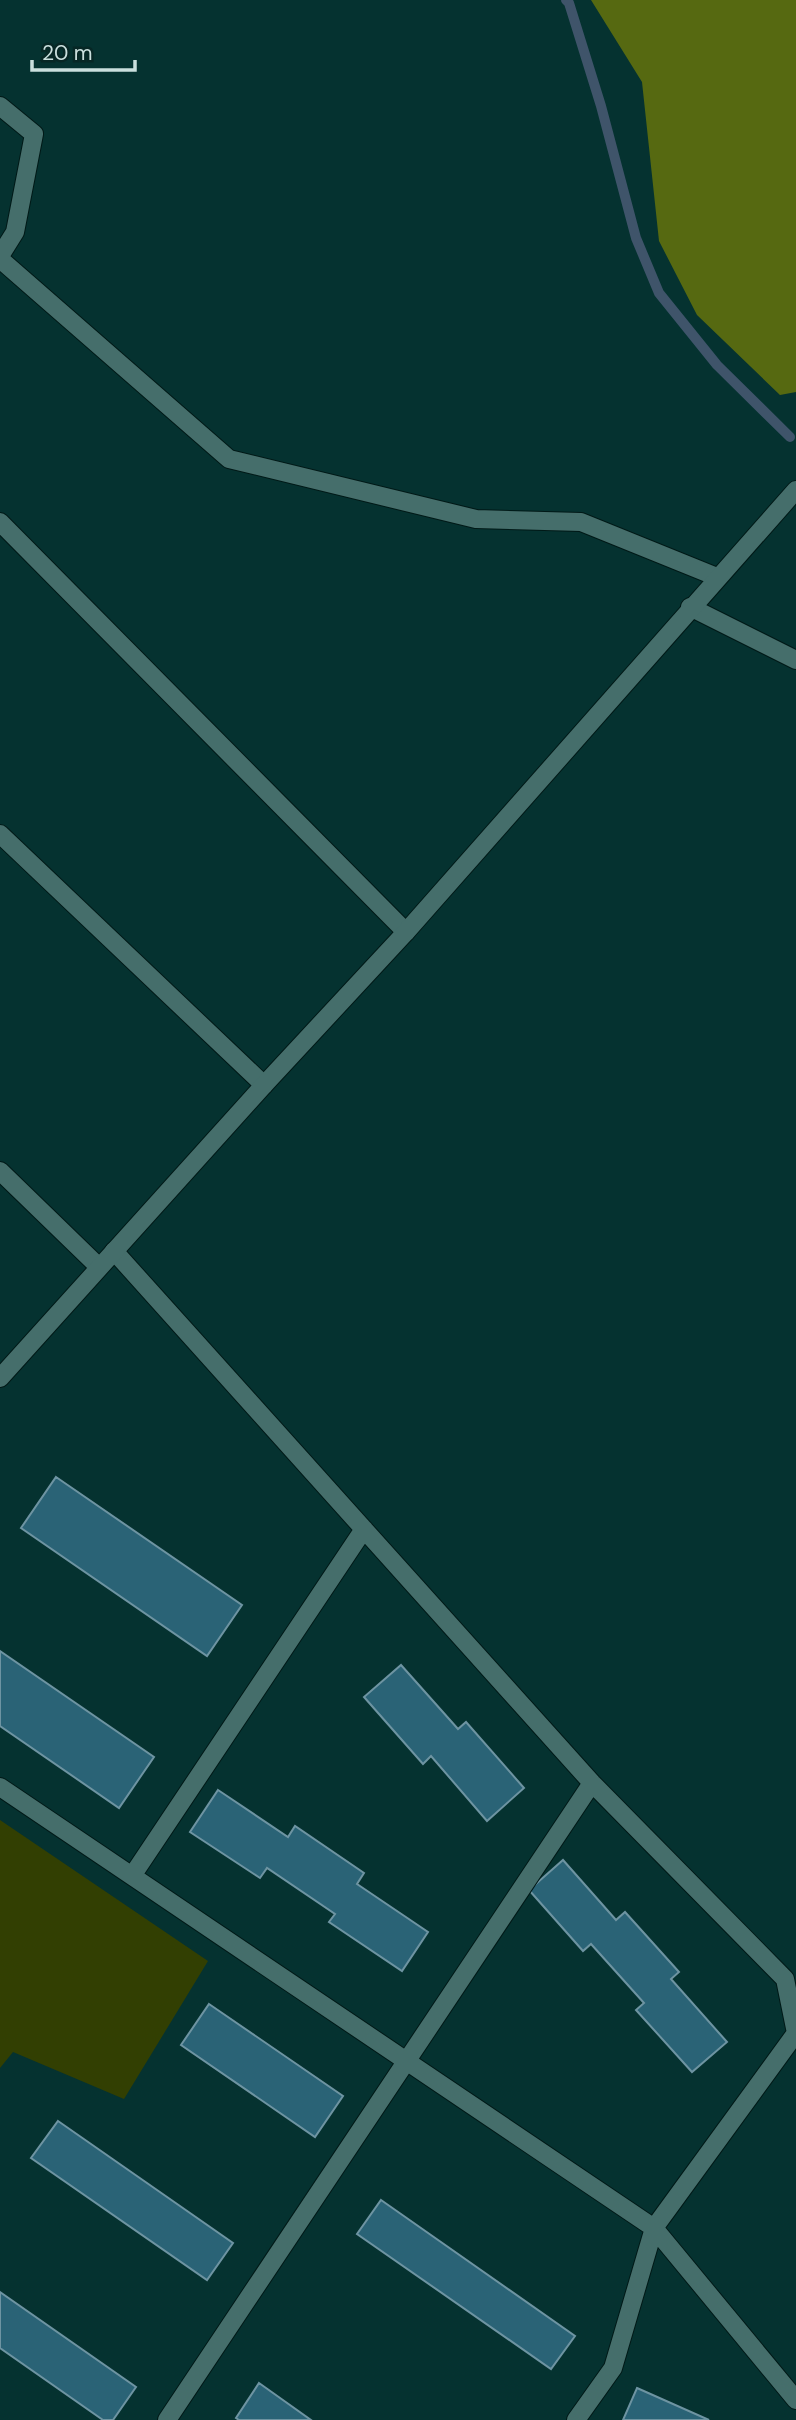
<svg xmlns="http://www.w3.org/2000/svg" width="796" height="2420" font-family="'DM Sans',sans-serif">
	<style>
		.green { fill: #323f02 }
		.forest { fill: #566911 }
		.lines { fill: none; stroke-linecap: round; stroke-linejoin: round }
		.stream { stroke: #3f546a; stroke-width: 10 }
		.building { fill: #2a6376; stroke: #6e94a2; stroke-width: 2 }
		.lane-casing { stroke: #001917; stroke-width: 20 }
		.street-casing { stroke: #001917; stroke-width: 20 }
		.secondary-casing { stroke: #001917; stroke-width: 20 }
		.lane { stroke: #456e6b; stroke-width: 18 }
		.street { stroke: #456e6b; stroke-width: 18 }
		.secondary { stroke: #456e6b; stroke-width: 18 }
	</style>
	<rect width="100%" height="100%" fill="#053230"/>
	<path class="green" d="M 0,1820 L 208,1961 L 124,2099 L 13,2052 L 0,2068 Z"/>
	<path class="forest" d="M 591,0 L 796,0 L 796,392 L 780,395 L 697,315 L 659,241 L 642,82 Z"/>
	<g class="lines">
		<path class="stream" d="M 566,0 L 569,3 L 601,106 L 636,238 L 659,293 L 717,365 L 790,437"/>
	</g>
	<path class="building" d="M 56,1477 L 242,1605 L 207,1656 L 21,1528 Z
		M 0,1651 L 154,1757 L 119,1808 L 0,1726 Z
		M 401,1665 L 458,1729 L 466,1722 L 524,1788 L 487,1821 L 431,1756 L 423,1764 L 364,1697 Z
		M 218,1790 L 288,1837 L 295,1826 L 364,1873 L 357,1884 L 428,1932 L 402,1971 L 329,1922 L 335,1914 L 267,1868 L 260,1878 L 190,1832 Z
		M 563,1860 L 616,1920 L 625,1912 L 679,1972 L 671,1979 L 727,2042 L 692,2072 L 636,2010 L 644,2003 L 591,1944 L 583,1951 L 529,1890 Z
		M 209,2004 L 343,2096 L 315,2137 L 181,2045 Z
		M 58,2121 L 233,2243 L 207,2280 L 31,2158 Z
		M 381,2200 L 575,2336 L 551,2369 L 357,2234 Z
		M 0,2292 L 136,2387 L 113,2420 L 103,2420 L 0,2348 Z
		M 259,2383 L 311,2420 L 239,2420 L 236,2418 Z
		M 637,2388 L 709,2420 L 623,2420 Z"/>
	<g class="lines">
		<g class="lane-casing">
			<path id="lane" d="M 690,607 L 796,660"/>
		</g>
		<g class="street-casing">
			<path id="street" d="M 0,106 L 34,134 L 15,232 L 0,256
				M 0,259 L 229,459 L 476,519 L 581,522 L 717,577
				M 0,522 L 406,932
				M 0,834 L 264,1085
				M 0,1171 L 99,1267
				M 114,1251 L 592,1783 L 785,1979 L 796,2033 L 654,2228 L 796,2400
				M 0,1787 L 654,2228 L 613,2368 L 576,2420
				M 132,1876 L 364,1529
				M 167,2420 L 592,1783"/>
		</g>
		<g class="secondary-casing">
			<path id="secondary" d="M 0,1378 L 264,1085 L 406,932 L 796,490"/>
		</g>
		<use href="#lane" class="lane"/>
		<use href="#street" class="street"/>
		<use href="#secondary" class="secondary"/>
	</g>
	<path d="M32 60v10h103v-10" fill="none" stroke="#cadfdd" stroke-width="3.5"/>
	<text x="42" y="60" font-size="21" fill="#cadfdd" stroke="#072725" stroke-width="5" paint-order="stroke">20 m</text>
</svg>
